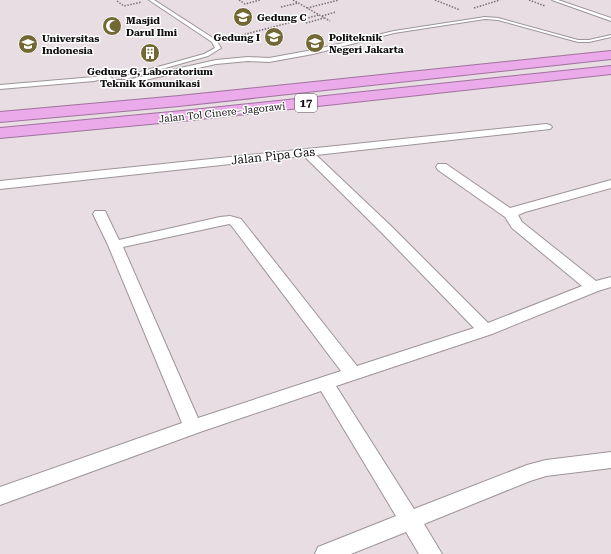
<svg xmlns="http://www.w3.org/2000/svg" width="611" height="554" font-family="'Roboto Serif',serif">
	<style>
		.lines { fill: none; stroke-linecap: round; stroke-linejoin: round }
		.lane-casing { stroke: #9d9498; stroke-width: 2 }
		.street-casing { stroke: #9d9498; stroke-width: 2 }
		.highway-casing { stroke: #9f739d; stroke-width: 2 }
		.path { stroke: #797376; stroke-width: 1.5; stroke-dasharray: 1.5 1.5; stroke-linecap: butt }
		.lane { fill: #fff; fill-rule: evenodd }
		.street { fill: #fff; fill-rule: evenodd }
		.highway { fill: #ebaaea; fill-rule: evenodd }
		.labels { text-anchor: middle; stroke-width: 3; stroke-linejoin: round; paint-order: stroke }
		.far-poi-label { font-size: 10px; font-weight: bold; fill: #110e0f; stroke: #fff; text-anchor: start }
		.far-street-label { font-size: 10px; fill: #110e0f; stroke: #fff }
		.shield { fill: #fff; stroke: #585657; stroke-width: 1 }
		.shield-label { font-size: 11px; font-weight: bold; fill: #110e0f }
		.street-label { font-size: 12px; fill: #110e0f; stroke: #fff }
	</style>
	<rect width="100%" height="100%" fill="#e7dde2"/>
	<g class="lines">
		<g class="lane-casing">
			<path id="lane" d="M 149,0 L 154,0 L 216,40 L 221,48 L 208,56 L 126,79 L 122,79 L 122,77 L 204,54 L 215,48 L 212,42 Z
				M 552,0 L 558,0 L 611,18 L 611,21 Z
				M 485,17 L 498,18 L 578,40 L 589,40 L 611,35 L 611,37 L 589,42 L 578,42 L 498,20 L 485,19 L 394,33 L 313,54 L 269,62 L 248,61 L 216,64 L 127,84 L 111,83 L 106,78 L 94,81 L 0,89 L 0,85 L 94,77 L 107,74 L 114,80 L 127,80 L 216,60 L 248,57 L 269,58 L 313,50 L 394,31 Z"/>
		</g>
		<g class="street-casing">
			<path id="street" d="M 546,124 L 550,125 L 552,127 L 550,129 L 316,155 L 391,226 L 488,323 L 582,286 L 512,228 L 505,217 L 438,170 L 436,167 L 438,164 L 446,164 L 510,208 L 611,180 L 611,188 L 525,212 L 518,215 L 522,222 L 596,281 L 611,277 L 611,287 L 598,291 L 492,334 L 336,386 L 414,509 L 527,465 L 546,460 L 611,452 L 611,468 L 546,476 L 530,481 L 424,524 L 442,554 L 419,554 L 406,532 L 351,554 L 315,554 L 318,547 L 396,516 L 321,391 L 200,432 L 0,505 L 0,487 L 182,423 L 108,245 L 93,214 L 95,211 L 105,211 L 119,240 L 220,217 L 230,216 L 241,219 L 357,366 L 474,328 L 381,232 L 304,156 L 0,189 L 0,181 ZM 229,224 L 231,225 L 341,371 L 198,418 L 123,247 Z"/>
		</g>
		<g class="highway-casing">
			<path id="highway" d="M 611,51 L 611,59 L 179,106 L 0,122 L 0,112 L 179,96 Z
				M 611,66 L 611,74 L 182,121 L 0,138 L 0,128 L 182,111 Z"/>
		</g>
		<path class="path" d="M 239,0 L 245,4 L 260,0
			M 293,0 L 330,21
			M 435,0 L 460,10
			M 529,0 L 545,6
			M 117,1 L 124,6 L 142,2
			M 281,7 L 298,3
			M 307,8 L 339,0
			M 474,8 L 500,0
			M 322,16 L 336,12
			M 306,23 L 324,18
			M 227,39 L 319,15"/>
		<use href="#lane" class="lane"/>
		<use href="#street" class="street"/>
		<use href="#highway" class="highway"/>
	</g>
	<defs>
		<g id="university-disc" transform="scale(1)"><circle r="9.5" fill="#726834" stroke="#fff"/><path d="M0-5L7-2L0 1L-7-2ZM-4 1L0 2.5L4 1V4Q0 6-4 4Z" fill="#fff"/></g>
		<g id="mosque-disc" transform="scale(1)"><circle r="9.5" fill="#726834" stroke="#fff"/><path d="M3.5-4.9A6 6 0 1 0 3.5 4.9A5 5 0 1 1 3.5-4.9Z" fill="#fff"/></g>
		<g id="building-disc" transform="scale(1)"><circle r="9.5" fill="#726834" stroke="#fff"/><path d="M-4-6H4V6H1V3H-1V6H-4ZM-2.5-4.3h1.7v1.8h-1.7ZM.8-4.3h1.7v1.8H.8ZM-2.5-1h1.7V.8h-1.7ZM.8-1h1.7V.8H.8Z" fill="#fff"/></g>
	</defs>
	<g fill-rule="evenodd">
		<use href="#university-disc" x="243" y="17"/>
		<use href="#mosque-disc" x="112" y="26"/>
		<use href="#university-disc" x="274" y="37"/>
		<use href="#university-disc" x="315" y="43"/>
		<use href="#university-disc" x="28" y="44"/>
		<use href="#building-disc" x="150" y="53"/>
	</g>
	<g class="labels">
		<g class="far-poi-label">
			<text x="257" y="21">Gedung C</text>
			<text x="126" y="24">Masjid<tspan x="126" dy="12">Darul Ilmi</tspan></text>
			<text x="260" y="41" text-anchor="end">Gedung I</text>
			<text x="329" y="41">Politeknik<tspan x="329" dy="12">Negeri Jakarta</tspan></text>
			<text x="42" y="42">Universitas<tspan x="42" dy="12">Indonesia</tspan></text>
			<text x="150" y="75" text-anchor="middle">Gedung G, Laboratorium<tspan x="150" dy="12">Teknik Komunikasi</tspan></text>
		</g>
		<g class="far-street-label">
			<text transform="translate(222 112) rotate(-6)" y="4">Jalan Tol Cinere–Jagorawi</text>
		</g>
		<rect class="shield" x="295" y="94" width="22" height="18" rx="3"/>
		<g class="shield-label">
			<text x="306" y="107">17</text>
		</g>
		<g class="street-label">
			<text transform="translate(273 156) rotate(-6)" y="4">Jalan Pipa Gas</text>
		</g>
	</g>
</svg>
